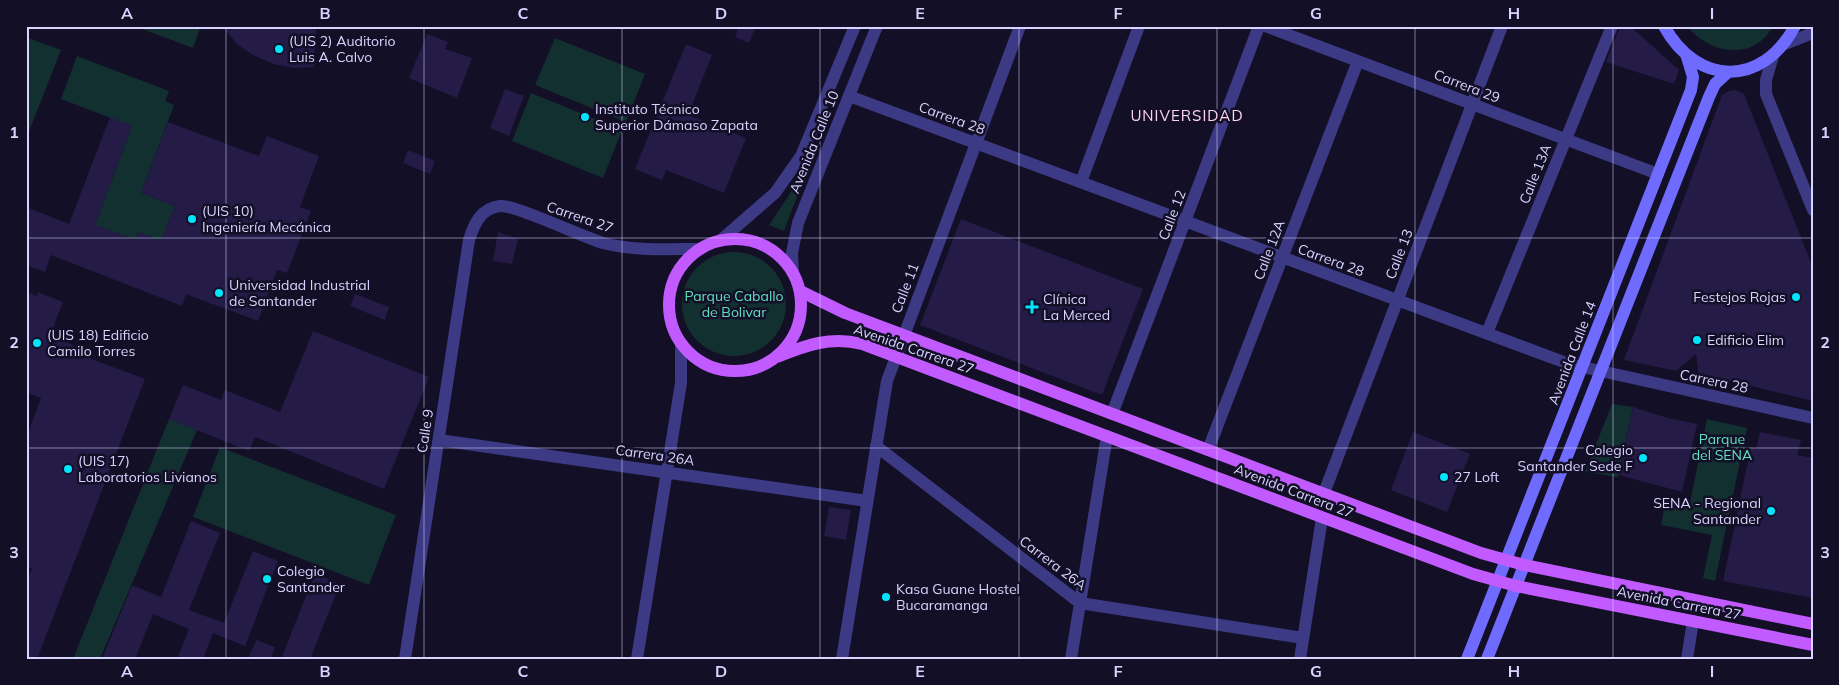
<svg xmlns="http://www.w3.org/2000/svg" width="1839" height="685" font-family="Mulish,sans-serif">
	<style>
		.green { fill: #12302f }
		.building { fill: #241b47 }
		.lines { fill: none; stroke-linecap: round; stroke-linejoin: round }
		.minor { stroke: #3d3a85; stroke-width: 12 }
		.tertiary { stroke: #3d3a85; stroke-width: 12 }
		.secondary { stroke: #6f6bff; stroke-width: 12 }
		.primary { stroke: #c25bff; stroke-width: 12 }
		.grid { fill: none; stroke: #d9d4ff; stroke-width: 1; stroke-opacity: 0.55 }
		.poi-dot { fill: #00e5ff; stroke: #130f26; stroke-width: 2 }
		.labels { text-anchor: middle; stroke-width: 5; stroke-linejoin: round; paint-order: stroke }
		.poi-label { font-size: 14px; fill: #d9d4ff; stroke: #130f26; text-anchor: start }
		.street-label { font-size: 14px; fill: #d9d4ff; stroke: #130f26 }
		.park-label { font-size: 14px; fill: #5fe0c0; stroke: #130f26 }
		.neighbourhood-label { font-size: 15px; letter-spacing: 1px; fill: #ffd6f0; stroke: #130f26 }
		.neatline { fill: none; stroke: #d9d4ff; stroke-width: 2 }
		.grid-label { font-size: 16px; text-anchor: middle; font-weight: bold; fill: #d9d4ff }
	</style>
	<rect width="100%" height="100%" fill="#130f26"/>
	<path class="green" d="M 134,26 L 201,26 L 193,48 Z
		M 1687,26 L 1773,26 C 1754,62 1709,54 1687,26 Z
		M 26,37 L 61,50 L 26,139 Z
		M 555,38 L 645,74 L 626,122 L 535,85 Z
		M 77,56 L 169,91 L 165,101 L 174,105 L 141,193 L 175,206 L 161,241 L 138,232 L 135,240 L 95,225 L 132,126 L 61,99 Z
		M 531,93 L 622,130 L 603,178 L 512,141 Z
		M 809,165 L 784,231 L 769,225 Z
		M682 304a52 52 0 1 1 104 0a52 52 0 1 1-104 0Z
		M 1612,404 L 1633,407 L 1618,477 L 1585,472 Z
		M 169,419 L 197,430 L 100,659 L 73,659 Z
		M 1707,419 L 1747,428 L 1715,581 L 1703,578 L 1712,535 L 1661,525 L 1666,499 L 1690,503 Z
		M 220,447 L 396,515 L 369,585 L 193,517 Z"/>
	<path class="building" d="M 222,26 L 316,26 L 314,67 L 294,68 L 273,64 L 251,54 L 237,44 Z
		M 739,26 L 756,26 L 749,43 L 735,37 Z
		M 1620,26 L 1630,26 L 1679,70 L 1674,84 L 1606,62 Z
		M 427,34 L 448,42 L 445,49 L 472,58 L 457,98 L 409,78 Z
		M 686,44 L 712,55 L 688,115 L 746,138 L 724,193 L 666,170 L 662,180 L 635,169 Z
		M 505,89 L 524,96 L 509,136 L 490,128 Z
		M 1735,90 L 1744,94 L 1813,268 L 1813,401 L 1706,375 L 1699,377 L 1696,354 L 1676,371 L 1624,360 L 1722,95 L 1729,91 Z
		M 110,117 L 132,126 L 95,225 L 135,240 L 138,232 L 161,241 L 175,206 L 141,193 L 168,122 L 259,156 L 267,136 L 319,156 L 300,207 L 311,211 L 287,273 L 277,270 L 258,321 L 186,294 L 182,306 L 51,255 L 45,272 L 26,265 L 26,207 L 69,224 Z
		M 408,150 L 435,161 L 430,174 L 403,163 Z
		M 961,219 L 1143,289 L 1102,395 L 920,325 Z
		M 498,232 L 518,239 L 512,264 L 493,261 Z
		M 26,292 L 37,296 L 38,292 L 63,302 L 50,336 L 83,349 L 81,355 L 145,379 L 37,659 L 26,659 L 26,582 L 32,568 L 26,567 L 26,438 L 41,398 L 26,392 Z
		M 355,294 L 389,307 L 385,320 L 350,306 Z
		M 313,331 L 429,377 L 384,489 L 255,437 L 249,451 L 169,419 L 183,385 L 221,400 L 225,390 L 280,412 Z
		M 1633,407 L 1668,418 L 1697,424 L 1682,492 L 1619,475 Z
		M 1413,432 L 1470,454 L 1447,512 L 1391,490 Z
		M 1760,432 L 1801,440 L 1797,455 L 1813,458 L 1813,598 L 1723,581 L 1751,447 L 1756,449 Z
		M 829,507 L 851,510 L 846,540 L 824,536 Z
		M 191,521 L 220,533 L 189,610 L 224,623 L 253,551 L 278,561 L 245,646 L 213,633 L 203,659 L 177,659 L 189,629 L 153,614 L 135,659 L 102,659 L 132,585 L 161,597 Z
		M 315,573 L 340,584 L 310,659 L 281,659 Z
		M 256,640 L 275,647 L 271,659 L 248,659 Z"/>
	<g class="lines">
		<path class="minor" d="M 1265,26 L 1658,174
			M 849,96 L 1569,364 L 1813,418
			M 1081,182 L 1139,26
			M 1487,333 L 1612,26
			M 1112,414 L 1259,26
			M 439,440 L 867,501
			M 876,446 L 1080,603 L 1303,638
			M 1208,450 L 1358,61
			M 1324,493 L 1502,26
			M 637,659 L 681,383 L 681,345
			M 1071,659 L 1107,436
			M 1300,659 L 1322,518
			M 1687,659 L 1693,621"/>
		<path class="tertiary" d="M 1785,44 L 1813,33
			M 1773,56 L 1766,80 L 1766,94 L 1813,210
			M 721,240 L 775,193 L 801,156 L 855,26
			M 793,273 L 792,253 L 798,223 L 877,26
			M 405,659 L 469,240 C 474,224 481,208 500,206 C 513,204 583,237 603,243 C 634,251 667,249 698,249
			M 842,659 L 887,381 L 1020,26"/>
		<path class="secondary" d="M 1664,26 C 1697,86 1762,88 1795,26
			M 1467,659 L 1691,90 L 1693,77 L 1687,57
			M 1487,659 L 1709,97 L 1715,84 L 1728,72"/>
		<path class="primary" d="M669 305a66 66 0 1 1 132 0a66 66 0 1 1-132 0Z
			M 800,291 L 845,313 L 1481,553 L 1524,565 L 1813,624
			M 777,357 C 806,345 831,336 862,344 L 1473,574 L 1516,586 L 1813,645"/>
	</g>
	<path class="grid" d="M 226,26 L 226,659M 424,26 L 424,659M 622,26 L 622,659M 820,26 L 820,659M 1019,26 L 1019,659M 1217,26 L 1217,659M 1415,26 L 1415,659M 1613,26 L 1613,659M 26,238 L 1813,238M 26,448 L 1813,448"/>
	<g class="poi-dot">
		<circle cx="279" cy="49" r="5"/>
		<circle cx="585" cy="117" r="5"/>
		<circle cx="192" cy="219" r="5"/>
		<circle cx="219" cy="293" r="5"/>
		<circle cx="1796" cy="297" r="5"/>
		<path d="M1029.5 299.5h5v5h5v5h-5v5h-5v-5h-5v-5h5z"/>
		<circle cx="1697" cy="340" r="5"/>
		<circle cx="37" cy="343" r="5"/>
		<circle cx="1643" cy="458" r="5"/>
		<circle cx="68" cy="469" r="5"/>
		<circle cx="1444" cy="477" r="5"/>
		<circle cx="1771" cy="511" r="5"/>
		<circle cx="267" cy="579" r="5"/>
		<circle cx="886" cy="597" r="5"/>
	</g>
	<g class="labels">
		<g class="poi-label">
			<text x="289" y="46">(UIS 2) Auditorio<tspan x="289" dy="16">Luis A. Calvo</tspan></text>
			<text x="595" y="114">Instituto Técnico<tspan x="595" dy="16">Superior Dámaso Zapata</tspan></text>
			<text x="202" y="216">(UIS 10)<tspan x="202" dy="16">Ingeniería Mecánica</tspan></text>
			<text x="229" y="290">Universidad Industrial<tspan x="229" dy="16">de Santander</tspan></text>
			<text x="1786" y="302" text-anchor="end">Festejos Rojas</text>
			<text x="1043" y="304">Clínica<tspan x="1043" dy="16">La Merced</tspan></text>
			<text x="47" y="340">(UIS 18) Edificio<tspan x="47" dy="16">Camilo Torres</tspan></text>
			<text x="1707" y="345">Edificio Elim</text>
			<text x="1633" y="455" text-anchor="end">Colegio<tspan x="1633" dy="16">Santander Sede F</tspan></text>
			<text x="78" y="466">(UIS 17)<tspan x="78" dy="16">Laboratorios Livianos</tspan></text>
			<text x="1454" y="482">27 Loft</text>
			<text x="1761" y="508" text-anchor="end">SENA - Regional<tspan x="1761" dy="16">Santander</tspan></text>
			<text x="277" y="576">Colegio<tspan x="277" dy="16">Santander</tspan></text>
			<text x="896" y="594">Kasa Guane Hostel<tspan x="896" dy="16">Bucaramanga</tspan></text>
		</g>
		<g class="street-label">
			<text transform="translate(1467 86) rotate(21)" y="5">Carrera 29</text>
			<text transform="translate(952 118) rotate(20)" y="5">Carrera 28</text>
			<text transform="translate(814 142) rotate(-68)" y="5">Avenida Calle 10</text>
			<text transform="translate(1535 174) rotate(-68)" y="5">Calle 13A</text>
			<text transform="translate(1172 215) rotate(-69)" y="5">Calle 12</text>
			<text transform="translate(580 217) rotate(19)" y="5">Carrera 27</text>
			<text transform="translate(1269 250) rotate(-69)" y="5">Calle 12A</text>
			<text transform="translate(1399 254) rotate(-69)" y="5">Calle 13</text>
			<text transform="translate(1331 260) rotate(20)" y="5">Carrera 28</text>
			<text transform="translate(905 288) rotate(-69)" y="5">Calle 11</text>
			<text transform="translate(914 349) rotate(19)" y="5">Avenida Carrera 27</text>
			<text transform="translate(1572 353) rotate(-69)" y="5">Avenida Calle 14</text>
			<text transform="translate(1714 381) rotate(12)" y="5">Carrera 28</text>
			<text transform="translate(425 431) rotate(-81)" y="5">Calle 9</text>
			<text transform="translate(655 455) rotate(8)" y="5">Carrera 26A</text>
			<text transform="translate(1294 491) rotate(21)" y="5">Avenida Carrera 27</text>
			<text transform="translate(1053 563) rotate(37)" y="5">Carrera 26A</text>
			<text transform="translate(1679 603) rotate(11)" y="5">Avenida Carrera 27</text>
		</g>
		<g class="park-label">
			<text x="734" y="301">Parque Caballo<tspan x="734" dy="16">de Bolivar</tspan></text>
			<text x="1722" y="444">Parque<tspan x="1722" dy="16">del SENA</tspan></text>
		</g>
		<g class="neighbourhood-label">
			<text x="1187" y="121">UNIVERSIDAD</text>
		</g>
	</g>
	<rect width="1839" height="685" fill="none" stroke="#130f26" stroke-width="55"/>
	<rect x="28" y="28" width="1784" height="630" class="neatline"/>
	<g class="grid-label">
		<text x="127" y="19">A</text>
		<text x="325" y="19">B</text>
		<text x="523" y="19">C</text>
		<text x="721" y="19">D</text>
		<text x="920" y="19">E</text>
		<text x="1118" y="19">F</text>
		<text x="1316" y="19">G</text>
		<text x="1514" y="19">H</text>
		<text x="1712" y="19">I</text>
		<text x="14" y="138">1</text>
		<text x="1825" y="138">1</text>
		<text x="14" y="348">2</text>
		<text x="1825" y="348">2</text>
		<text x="14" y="558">3</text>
		<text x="1825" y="558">3</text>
		<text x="127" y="677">A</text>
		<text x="325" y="677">B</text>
		<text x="523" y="677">C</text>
		<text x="721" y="677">D</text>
		<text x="920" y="677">E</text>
		<text x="1118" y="677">F</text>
		<text x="1316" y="677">G</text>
		<text x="1514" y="677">H</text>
		<text x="1712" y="677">I</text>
	</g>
</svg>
